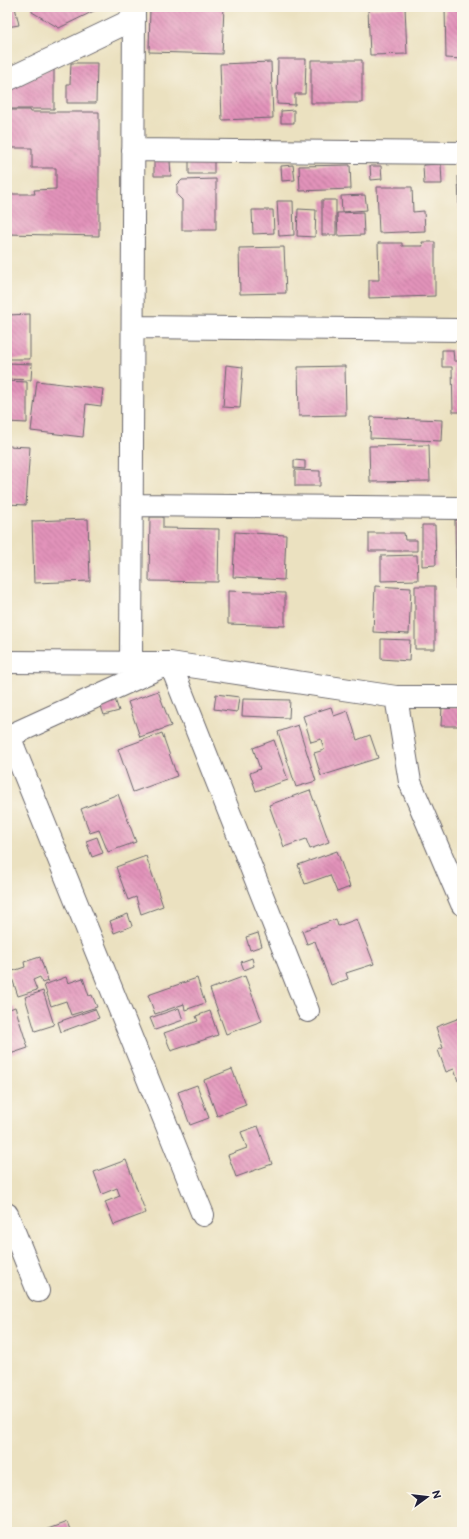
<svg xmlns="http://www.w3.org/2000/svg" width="469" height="1539" font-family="'Balsamiq Sans',sans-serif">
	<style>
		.building { fill: url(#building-back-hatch) }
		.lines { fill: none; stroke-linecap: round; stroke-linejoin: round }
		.minor-casing { stroke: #68656a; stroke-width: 24 }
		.minor { stroke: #fff; stroke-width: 22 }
	</style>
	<defs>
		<pattern id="building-back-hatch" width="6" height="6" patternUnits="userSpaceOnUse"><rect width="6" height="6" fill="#e293ba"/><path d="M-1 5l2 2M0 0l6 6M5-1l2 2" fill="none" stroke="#b77898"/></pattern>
	</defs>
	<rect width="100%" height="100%" fill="#fbf7ec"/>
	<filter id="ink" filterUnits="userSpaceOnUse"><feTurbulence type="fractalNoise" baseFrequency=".025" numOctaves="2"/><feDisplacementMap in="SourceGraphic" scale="8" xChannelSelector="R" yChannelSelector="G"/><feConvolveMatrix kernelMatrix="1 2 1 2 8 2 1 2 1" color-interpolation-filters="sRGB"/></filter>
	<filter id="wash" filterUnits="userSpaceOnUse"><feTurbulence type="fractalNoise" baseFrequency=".012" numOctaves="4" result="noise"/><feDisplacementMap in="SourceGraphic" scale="16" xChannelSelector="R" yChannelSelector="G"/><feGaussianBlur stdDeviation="0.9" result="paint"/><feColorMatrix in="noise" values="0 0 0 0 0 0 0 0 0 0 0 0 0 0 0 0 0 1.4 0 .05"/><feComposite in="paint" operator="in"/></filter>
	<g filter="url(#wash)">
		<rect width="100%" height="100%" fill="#ebe1c0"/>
		<g id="blocks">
			<path class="building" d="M 7,7 L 15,7 L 19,25 L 7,27 Z
				M 32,7 L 102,7 L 59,28 L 32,12 Z
				M 150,7 L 224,7 L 222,54 L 149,52 Z
				M 405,7 L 407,54 L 370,55 L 368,9 Z
				M 445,7 L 462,7 L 462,59 L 446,58 Z
				M 278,59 L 306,59 L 305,94 L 295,94 L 295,105 L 277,104 Z
				M 311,60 L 362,60 L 362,103 L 311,103 Z
				M 271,62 L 273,118 L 222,120 L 220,64 Z
				M 71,63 L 97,63 L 96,103 L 67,103 L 67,84 L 70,84 Z
				M 54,67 L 54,109 L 7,109 L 7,90 Z
				M 7,110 L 30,110 L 31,112 L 99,112 L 99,236 L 7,234 L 7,194 L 35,194 L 34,190 L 56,189 L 56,168 L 32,168 L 32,148 L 7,148 Z
				M 294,110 L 294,123 L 281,123 L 281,111 Z
				M 189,160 L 214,160 L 214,174 L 189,174 Z
				M 154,161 L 170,161 L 171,176 L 154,176 Z
				M 441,164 L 442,184 L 424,184 L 423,165 Z
				M 293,165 L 295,180 L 282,181 L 281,166 Z
				M 350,165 L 351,189 L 300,191 L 299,166 Z
				M 370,166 L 381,166 L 382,179 L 371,180 Z
				M 458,176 L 462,176 L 462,209 L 459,209 Z
				M 216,179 L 216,230 L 182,230 L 182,200 L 177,195 L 177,185 L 182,180 Z
				M 377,187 L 412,187 L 413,212 L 424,211 L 425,231 L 379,233 Z
				M 365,195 L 367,210 L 342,212 L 341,196 Z
				M 322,200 L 336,200 L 336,235 L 322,235 Z
				M 277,201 L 293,201 L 294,235 L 279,236 Z
				M 298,209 L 316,210 L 315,237 L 297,236 Z
				M 252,210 L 273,210 L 274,233 L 253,234 Z
				M 363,212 L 364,235 L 338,236 L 337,213 Z
				M 422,242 L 435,242 L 435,296 L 369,298 L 369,280 L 379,280 L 378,243 L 402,243 L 402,246 L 423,246 Z
				M 284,247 L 286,293 L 240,294 L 239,248 Z
				M 30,314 L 30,359 L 9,359 L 8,315 Z
				M 442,350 L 453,350 L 454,361 L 462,361 L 462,412 L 453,412 L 452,367 L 442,367 Z
				M 7,363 L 32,364 L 31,380 L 7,379 Z
				M 226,365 L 243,367 L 240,408 L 223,407 Z
				M 345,366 L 346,415 L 299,416 L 298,367 Z
				M 7,381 L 27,382 L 27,423 L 7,422 Z
				M 37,381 L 103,389 L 101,406 L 86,404 L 83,437 L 31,431 Z
				M 371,417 L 442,420 L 441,441 L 370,438 Z
				M 429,445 L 430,481 L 370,482 L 369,446 Z
				M 7,446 L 30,447 L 26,505 L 7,504 Z
				M 294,460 L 305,461 L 305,469 L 294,468 Z
				M 295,470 L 320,471 L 320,486 L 295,486 Z
				M 150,517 L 163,517 L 163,528 L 219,529 L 218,582 L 149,581 Z
				M 88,519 L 90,581 L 34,583 L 32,521 Z
				M 455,520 L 462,520 L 462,589 L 456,589 Z
				M 422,525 L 435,525 L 436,565 L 422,566 Z
				M 235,532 L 286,535 L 284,580 L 233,577 Z
				M 369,533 L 404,533 L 405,540 L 417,540 L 417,551 L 369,551 Z
				M 417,555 L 418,580 L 381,581 L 381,556 Z
				M 375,586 L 411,588 L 409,634 L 373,632 Z
				M 415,586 L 435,586 L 435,649 L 415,649 Z
				M 228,591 L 285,593 L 285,626 L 228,624 Z
				M 381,639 L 410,640 L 409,661 L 381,659 Z
				M 158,691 L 171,726 L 140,737 L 128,702 Z
				M 216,694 L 239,697 L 237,712 L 214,709 Z
				M 115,699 L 119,711 L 104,715 L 100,703 Z
				M 243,699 L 290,700 L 289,718 L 242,716 Z
				M 442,706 L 462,707 L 462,726 L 441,726 Z
				M 331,707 L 334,716 L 348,711 L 357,740 L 370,735 L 378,758 L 321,776 L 314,753 L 324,750 L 321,739 L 311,742 L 303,716 Z
				M 298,725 L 316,781 L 296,787 L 278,732 Z
				M 162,733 L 177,776 L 133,792 L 118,749 Z
				M 274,740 L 288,780 L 256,791 L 250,773 L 260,769 L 253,748 Z
				M 310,790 L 329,842 L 310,849 L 306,839 L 284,847 L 269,805 Z
				M 118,794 L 136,842 L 108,852 L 99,830 L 90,833 L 81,809 Z
				M 97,837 L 103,853 L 92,857 L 86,841 Z
				M 337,851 L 350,887 L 337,892 L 330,875 L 305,884 L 298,865 Z
				M 146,856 L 163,906 L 141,914 L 136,897 L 128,900 L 116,867 Z
				M 128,914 L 132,926 L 114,933 L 110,921 Z
				M 336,919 L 338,926 L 357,919 L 374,964 L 346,973 L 348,979 L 331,985 L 315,941 L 307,944 L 302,931 Z
				M 258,933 L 262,946 L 250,950 L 246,937 Z
				M 40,957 L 48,981 L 42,983 L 40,977 L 33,980 L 37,990 L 18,996 L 10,972 L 25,967 L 24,962 Z
				M 252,958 L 254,966 L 244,970 L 241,962 Z
				M 245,976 L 262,1021 L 226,1034 L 210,989 Z
				M 66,977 L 68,983 L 83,978 L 89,996 L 92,995 L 97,1007 L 71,1015 L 66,1001 L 51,1006 L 44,985 Z
				M 197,978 L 205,1003 L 185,1010 L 184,1004 L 155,1014 L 148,995 Z
				M 43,991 L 54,1025 L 35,1031 L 25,997 Z
				M 15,1007 L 28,1048 L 7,1055 L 7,1010 Z
				M 179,1008 L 183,1020 L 155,1030 L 150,1018 Z
				M 95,1009 L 99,1018 L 61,1032 L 58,1022 Z
				M 210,1011 L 218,1035 L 171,1051 L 164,1033 L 198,1021 L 196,1016 Z
				M 462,1017 L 462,1079 L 458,1081 L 454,1069 L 446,1072 L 438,1050 L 443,1048 L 436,1027 Z
				M 232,1069 L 246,1105 L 217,1116 L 204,1080 Z
				M 197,1085 L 209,1118 L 190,1125 L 178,1092 Z
				M 258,1126 L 272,1164 L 236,1177 L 228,1155 L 247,1148 L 241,1132 Z
				M 126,1160 L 146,1213 L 114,1225 L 105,1202 L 120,1196 L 117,1188 L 102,1194 L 94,1172 Z
				M 67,1522 L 71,1532 L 46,1532 L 45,1530 Z"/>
		</g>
	</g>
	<g filter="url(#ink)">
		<use href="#blocks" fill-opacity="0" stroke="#68656a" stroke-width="1"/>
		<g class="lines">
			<g class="minor-casing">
				<path id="minor" d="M 7,80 L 134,19
					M 133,150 L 462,153
					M 133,327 L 462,330
					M 132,505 L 462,508
					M 7,662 L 170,663 L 396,697 L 462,697
					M 131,663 L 134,7
					M 170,663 L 308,1011
					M 396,697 L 410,782 L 462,904
					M 9,736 L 203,1215
					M 7,737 L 163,666
					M 7,1214 L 38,1291"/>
			</g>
			<use href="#minor" class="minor"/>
		</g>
	</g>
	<rect width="469" height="1539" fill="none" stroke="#fbf7ec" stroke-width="24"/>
	<g transform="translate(427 1497) rotate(75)" stroke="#fbf7ec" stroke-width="3" paint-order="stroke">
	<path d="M0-3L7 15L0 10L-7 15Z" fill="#22223b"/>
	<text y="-6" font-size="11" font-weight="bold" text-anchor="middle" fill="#22223b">N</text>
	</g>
</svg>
